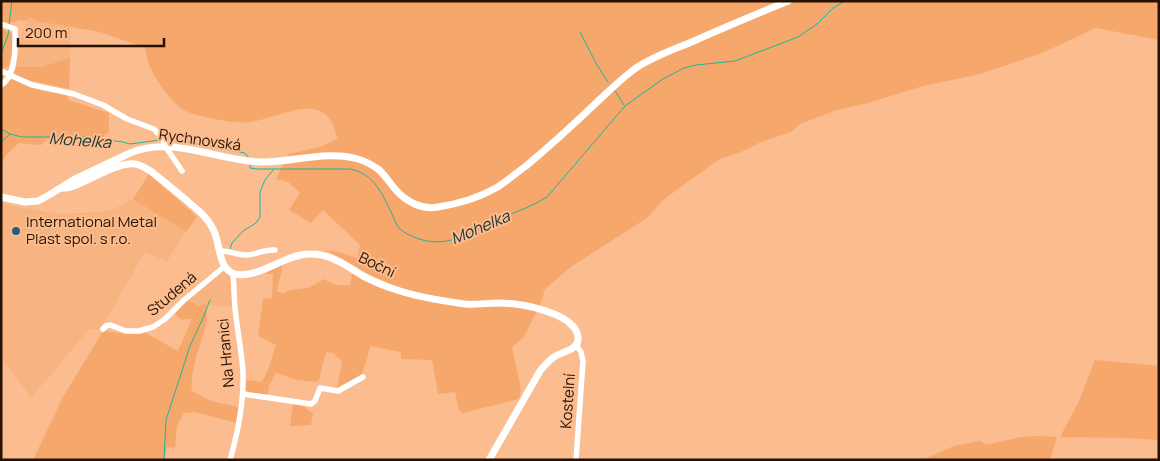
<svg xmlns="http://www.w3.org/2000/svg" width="1160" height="461" font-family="Manrope,sans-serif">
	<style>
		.built { fill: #f7b380 }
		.green { fill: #f6a76b }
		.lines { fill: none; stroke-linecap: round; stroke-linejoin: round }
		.stream { stroke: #1eb59b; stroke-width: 1 }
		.minor { stroke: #fff; stroke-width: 5.5 }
		.tertiary { stroke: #fff; stroke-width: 7 }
		.poi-dot { fill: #295b79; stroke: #fbbc8f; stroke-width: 2 }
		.labels { text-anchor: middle; stroke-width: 4; stroke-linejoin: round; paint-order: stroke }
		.street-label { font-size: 15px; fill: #271101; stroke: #fbbc8f }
		.poi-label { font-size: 15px; fill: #271101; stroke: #fbbc8f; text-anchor: start }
		.water-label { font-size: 16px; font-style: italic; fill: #18342e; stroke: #fbbc8f }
	</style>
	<rect width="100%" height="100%" fill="#fbbc8f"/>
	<path class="built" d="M 30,17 L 32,19 L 37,21 L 70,27 L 70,58 L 41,67 L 16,67 L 23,29 Z
		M 133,199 L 186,232 L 167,261 L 145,252 L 107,317 L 98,330 L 89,329 L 31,398 L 11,369 L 1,360 L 1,204 L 60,214 L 101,212 L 114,209 Z
		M 224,269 L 230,275 L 232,288 L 233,307 L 206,305 L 206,303 L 199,306 L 188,300 Z"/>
	<path class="green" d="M 1,1 L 1159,1 L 1159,40 L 1096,28 L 1042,53 L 1010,64 L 980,74 L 923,86 L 868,103 L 837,110 L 800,124 L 791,132 L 761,142 L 743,151 L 718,160 L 663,200 L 647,218 L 572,266 L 544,290 L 543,298 L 524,337 L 512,347 L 521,390 L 519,399 L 463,413 L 459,410 L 455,392 L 438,394 L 432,360 L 401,359 L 401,352 L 370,346 L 367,359 L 362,374 L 337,389 L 342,361 L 333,353 L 326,352 L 319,380 L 317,382 L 297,380 L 276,373 L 269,386 L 268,395 L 250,393 L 245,389 L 244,380 L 262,382 L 268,370 L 276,345 L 258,336 L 263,299 L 272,298 L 273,274 L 266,274 L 269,270 L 282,265 C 282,275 278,282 277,292 L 280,292 L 283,294 L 290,290 L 308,288 L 324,279 L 335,285 L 350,285 L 352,273 L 379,286 L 402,289 L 372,276 L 326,250 L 342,253 L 357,258 L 360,245 L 323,210 L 311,223 L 289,210 L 300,193 L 288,182 L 276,179 L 288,154 L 320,147 L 338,138 C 333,127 332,116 320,111 C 303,104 278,116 260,120 C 252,122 242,123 234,122 C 223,121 190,115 182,109 C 170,100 156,80 150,67 C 147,61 146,54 145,48 L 100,32 L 37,21 L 32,19 L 30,17 L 27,21 L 19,20 C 13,23 7,24 1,21 Z
		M 1,29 L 12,33 L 13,50 L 9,65 L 5,68 L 1,68 Z
		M 70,58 L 69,89 L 37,82 L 13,76 L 16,67 L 41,67 Z
		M 12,79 L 30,86 L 68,95 L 68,100 L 109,113 L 109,132 L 94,143 L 47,139 L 41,145 L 19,143 L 5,156 L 1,167 L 1,87 Z
		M 149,174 L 197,217 L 186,232 L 133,199 Z
		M 188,300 L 199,306 L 206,303 C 207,308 207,313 207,319 C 203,343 189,366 192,391 L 211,401 L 238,407 L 236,423 L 195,412 L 184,413 L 177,426 L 175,448 L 167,447 L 165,460 L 33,460 L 63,397 L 103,331 L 129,334 L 146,333 L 178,351 L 192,319 C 182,319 181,322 175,313 Z
		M 1095,360 L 1159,366 L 1159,440 L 1127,438 L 1060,437 L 1079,401 Z
		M 293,404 L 304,406 L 309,411 L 313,413 L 311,425 L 290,426 Z
		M 1038,436 L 1057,437 L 1050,460 L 922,460 L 954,446 L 980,441 L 986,445 L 1020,437 Z"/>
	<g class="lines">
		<path class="stream" d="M 9,25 L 12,1
			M 580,32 L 597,65 L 608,82
			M 1,54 L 8,35 L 9,29
			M 615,91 L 624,105
			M 1,129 L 10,134 L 22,137 L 88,137 L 123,142 L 130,144 L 160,140
			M 164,140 L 181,141 L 245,153 L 249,158
			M 1,142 L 10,134
			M 250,165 L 250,168 L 258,169 L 350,169 C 375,174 382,194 392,214 C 394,218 396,225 399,228 C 404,233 413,237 419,239 C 451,249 474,230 502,218 C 518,211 533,206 547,197 L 625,106 L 663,79 L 684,68 L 696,65 L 735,61 L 798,37 L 817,24 L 833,8 L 845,1
			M 230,249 L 232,243 L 243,231 L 256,223 L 260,217 L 260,192 L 265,180 L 273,170
			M 164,460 L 166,420 L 190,346 L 203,318 L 210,300"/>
		<path class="minor" d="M 1,24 L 15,29 C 15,44 17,76 1,85
			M 1,71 L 32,85 L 74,94 L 103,105 L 127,119 L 154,129 L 162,138 L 165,146 L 182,171
			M 220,251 C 229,250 238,256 248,255 C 257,254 265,249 275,250
			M 103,329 L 106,326 L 110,325 L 126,331 L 139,331 L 153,327 L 165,319 L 183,301 L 225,266
			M 576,345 L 581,352 L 583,361 L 576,460
			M 243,394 L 311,404 L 315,401 L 320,388 L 338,391 L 363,377
			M 230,460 C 238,432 244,402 243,373 C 242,351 237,330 235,308 C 234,297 234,285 233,274"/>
		<path class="tertiary" d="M 61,188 C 69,189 76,185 83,182 C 97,176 120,162 135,164 C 142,165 147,169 152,172 C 163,181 174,190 185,199 C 195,208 207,216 213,229 C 221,243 217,269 235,274 C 257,280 286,253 311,254 C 331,254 347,266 363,276 C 373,281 384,286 394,289 C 416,297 443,301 465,304 C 476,305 488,303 499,303 C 519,303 575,312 578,337 C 580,350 561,352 554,357 C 548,361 544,366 540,371 L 489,460
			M 1,197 L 25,202 L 38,201 L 49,195 L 75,179 L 130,153 C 174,135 219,162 264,162 C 295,162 327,150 358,159 C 365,161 372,165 378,169 C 385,175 389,182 395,189 C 406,202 422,210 438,207 C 458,204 478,198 496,188 C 506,182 516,173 526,166 C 550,146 573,125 596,103 C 609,91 622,78 636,68 C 654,56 675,49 694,41 C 725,27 757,14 788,1"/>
	</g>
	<circle class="poi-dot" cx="16" cy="231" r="5"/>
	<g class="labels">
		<g class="street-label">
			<text transform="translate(200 140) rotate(8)" y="5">Rychnovská</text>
			<text transform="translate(377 265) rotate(26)" y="5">Boční</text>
			<text transform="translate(172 294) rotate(-40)" y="5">Studená</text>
			<text transform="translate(226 353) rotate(-95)" y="5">Na Hranici</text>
			<text transform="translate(568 401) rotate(-86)" y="5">Kostelní</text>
		</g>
		<g class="poi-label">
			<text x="26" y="227">International Metal<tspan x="26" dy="17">Plast spol. s r.o.</tspan></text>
		</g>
		<g class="water-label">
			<text transform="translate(80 140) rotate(4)" y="6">Mohelka</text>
			<text transform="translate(480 227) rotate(-23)" y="6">Mohelka</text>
		</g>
	</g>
	<rect width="1160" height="461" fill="none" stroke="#271101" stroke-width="5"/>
	<path d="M18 38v8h146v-8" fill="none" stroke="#271101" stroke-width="2.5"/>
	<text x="25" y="38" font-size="15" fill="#271101" stroke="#fbbc8f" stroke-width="4" paint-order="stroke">200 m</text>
</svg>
